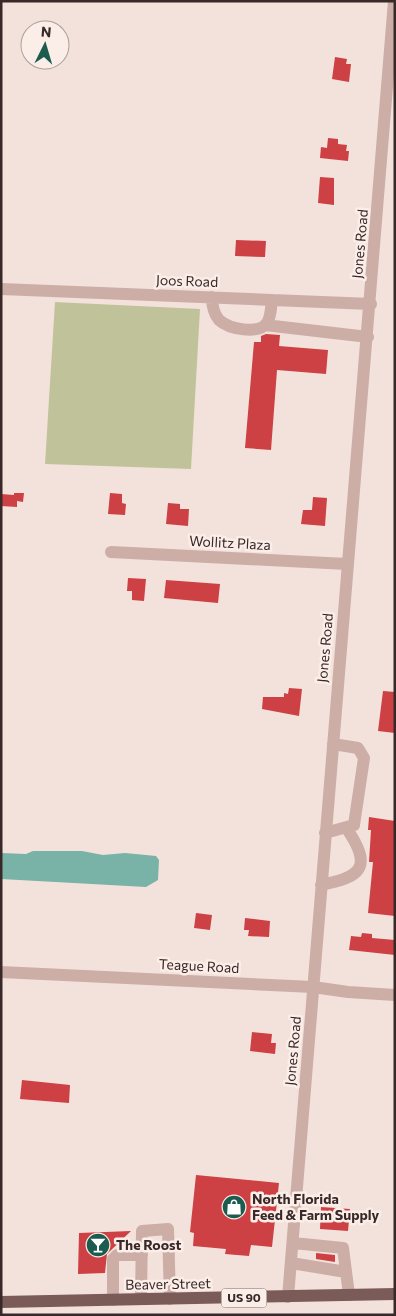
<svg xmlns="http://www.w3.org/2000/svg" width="396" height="1316" font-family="Commissioner,sans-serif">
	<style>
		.garden { fill: #c0c39a }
		.water { fill: #79b2a6 }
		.building { fill: #cd4043 }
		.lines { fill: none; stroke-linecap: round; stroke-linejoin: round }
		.minor { stroke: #ccaea7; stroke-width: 12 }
		.major { stroke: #7b5b58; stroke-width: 12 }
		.labels { text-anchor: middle; stroke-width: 5; stroke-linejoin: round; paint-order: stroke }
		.shield { fill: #fbede8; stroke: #726462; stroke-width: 1 }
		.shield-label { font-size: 12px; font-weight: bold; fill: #382928 }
		.street-label { font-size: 14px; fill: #382928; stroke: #fbede8 }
		.poi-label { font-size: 14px; font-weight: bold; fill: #382928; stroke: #fbede8; text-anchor: start }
	</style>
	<rect width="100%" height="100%" fill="#f3e2db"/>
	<path class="garden" d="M 55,302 L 200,309 L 191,469 L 45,464 Z"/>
	<path class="water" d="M 33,851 L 82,851 L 103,855 L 125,853 L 156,856 L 159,860 L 158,880 L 146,887 L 1,879 L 1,853 L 26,854 Z"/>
	<path class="building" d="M 335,57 L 347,59 L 346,64 L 351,64 L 349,82 L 332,79 Z
		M 328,138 L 338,139 L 338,144 L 347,145 L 346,151 L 349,151 L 348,161 L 320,158 L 321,147 L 327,148 Z
		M 320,177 L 334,178 L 334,205 L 318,203 Z
		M 236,240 L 266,241 L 265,257 L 235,256 Z
		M 266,334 L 280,335 L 279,346 L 328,350 L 326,374 L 277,370 L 271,450 L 245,448 L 254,342 L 261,342 L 261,336 Z
		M 14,493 L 24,493 L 23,502 L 17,501 L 17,507 L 1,506 L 1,494 L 14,495 Z
		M 110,493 L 122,494 L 122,503 L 126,504 L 125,515 L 108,514 Z
		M 313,497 L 327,498 L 325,526 L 301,524 L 303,510 L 312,510 Z
		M 168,503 L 180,504 L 180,509 L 189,509 L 188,526 L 166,524 Z
		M 128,578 L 146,579 L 144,601 L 132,600 L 132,591 L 127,591 Z
		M 166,580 L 220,584 L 218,603 L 164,598 Z
		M 289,688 L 302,689 L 299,716 L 262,709 L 263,697 L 284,697 L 284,693 L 288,694 Z
		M 383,691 L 395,692 L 395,733 L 378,731 Z
		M 369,817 L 395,821 L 395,916 L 368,913 L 373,862 L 369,862 L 371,830 L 368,830 Z
		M 196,913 L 212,915 L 210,930 L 194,928 Z
		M 245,918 L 270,921 L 269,937 L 248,936 L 249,930 L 244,930 Z
		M 362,933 L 372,934 L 372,938 L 395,940 L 395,955 L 349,950 L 351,936 L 361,937 Z
		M 252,1032 L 272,1034 L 271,1043 L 276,1043 L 275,1054 L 250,1051 Z
		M 22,1080 L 70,1085 L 69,1103 L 20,1099 Z
		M 196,1175 L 279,1183 L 272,1247 L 251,1245 L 249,1256 L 225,1254 L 226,1249 L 193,1246 L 194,1233 L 190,1232 Z
		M 321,1207 L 350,1209 L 348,1231 L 320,1229 Z
		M 131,1231 L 107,1254 L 105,1273 L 78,1274 L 79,1233 Z
		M 316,1253 L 335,1255 L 335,1262 L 316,1259 Z"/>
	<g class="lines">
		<path class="minor" d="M 1,289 L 371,304
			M 212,297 C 212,305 214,314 219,320 C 229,329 258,335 267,323 C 271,317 271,307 272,300
			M 265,325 L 368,337
			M 111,552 L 347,564
			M 325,833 L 354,825 L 364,758 L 358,748 L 333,744
			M 321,885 C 363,877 372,866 347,829
			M 1,972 L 313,987 L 348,992 L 395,995
			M 293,1243 L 343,1248 L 349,1295
			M 291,1263 L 346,1272
			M 288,1297 L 394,1
			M 141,1299 L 142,1231 L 168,1229 L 170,1299
			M 113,1300 L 113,1259 L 117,1255 L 142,1255"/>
		<path class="major" d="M 1,1302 L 395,1294"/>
	</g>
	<defs>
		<g id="shop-disc" transform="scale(1.25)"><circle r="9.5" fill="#1b5c4f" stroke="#fbede8"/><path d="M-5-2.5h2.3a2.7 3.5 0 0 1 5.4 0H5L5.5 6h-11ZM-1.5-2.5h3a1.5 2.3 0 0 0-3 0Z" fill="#fff"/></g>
		<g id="bar-disc" transform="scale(1.25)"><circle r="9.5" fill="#1b5c4f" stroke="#fbede8"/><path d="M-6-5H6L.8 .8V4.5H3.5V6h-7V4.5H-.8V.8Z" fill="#fff"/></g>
	</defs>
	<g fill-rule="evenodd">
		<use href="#shop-disc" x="234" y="1207"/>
		<use href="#bar-disc" x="98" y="1245"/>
	</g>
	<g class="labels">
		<rect class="shield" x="221.5" y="1288.5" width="45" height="19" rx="4"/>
		<g class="shield-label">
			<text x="244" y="1302">US 90</text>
		</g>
		<g class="street-label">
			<text transform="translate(360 244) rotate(-85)" y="5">Jones Road</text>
			<text transform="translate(187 281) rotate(2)" y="5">Joos Road</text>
			<text transform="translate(230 543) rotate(3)" y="5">Wollitz Plaza</text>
			<text transform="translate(325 648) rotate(-85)" y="5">Jones Road</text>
			<text transform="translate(199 966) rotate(3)" y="5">Teague Road</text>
			<text transform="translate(293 1051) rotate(-85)" y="5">Jones Road</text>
			<text transform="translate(168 1284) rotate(-1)" y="5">Beaver Street</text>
		</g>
		<g class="poi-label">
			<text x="252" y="1204">North Florida<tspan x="252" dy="16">Feed &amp; Farm Supply</tspan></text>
			<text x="116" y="1250">The Roost</text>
		</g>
	</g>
	<rect width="396" height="1316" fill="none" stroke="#382928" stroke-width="5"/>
	<g transform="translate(45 45) rotate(5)"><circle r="24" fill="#fbede8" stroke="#ad9f9b"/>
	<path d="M0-4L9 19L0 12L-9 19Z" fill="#1b5c4f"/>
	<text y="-8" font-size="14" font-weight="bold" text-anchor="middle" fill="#382928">N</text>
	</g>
</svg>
